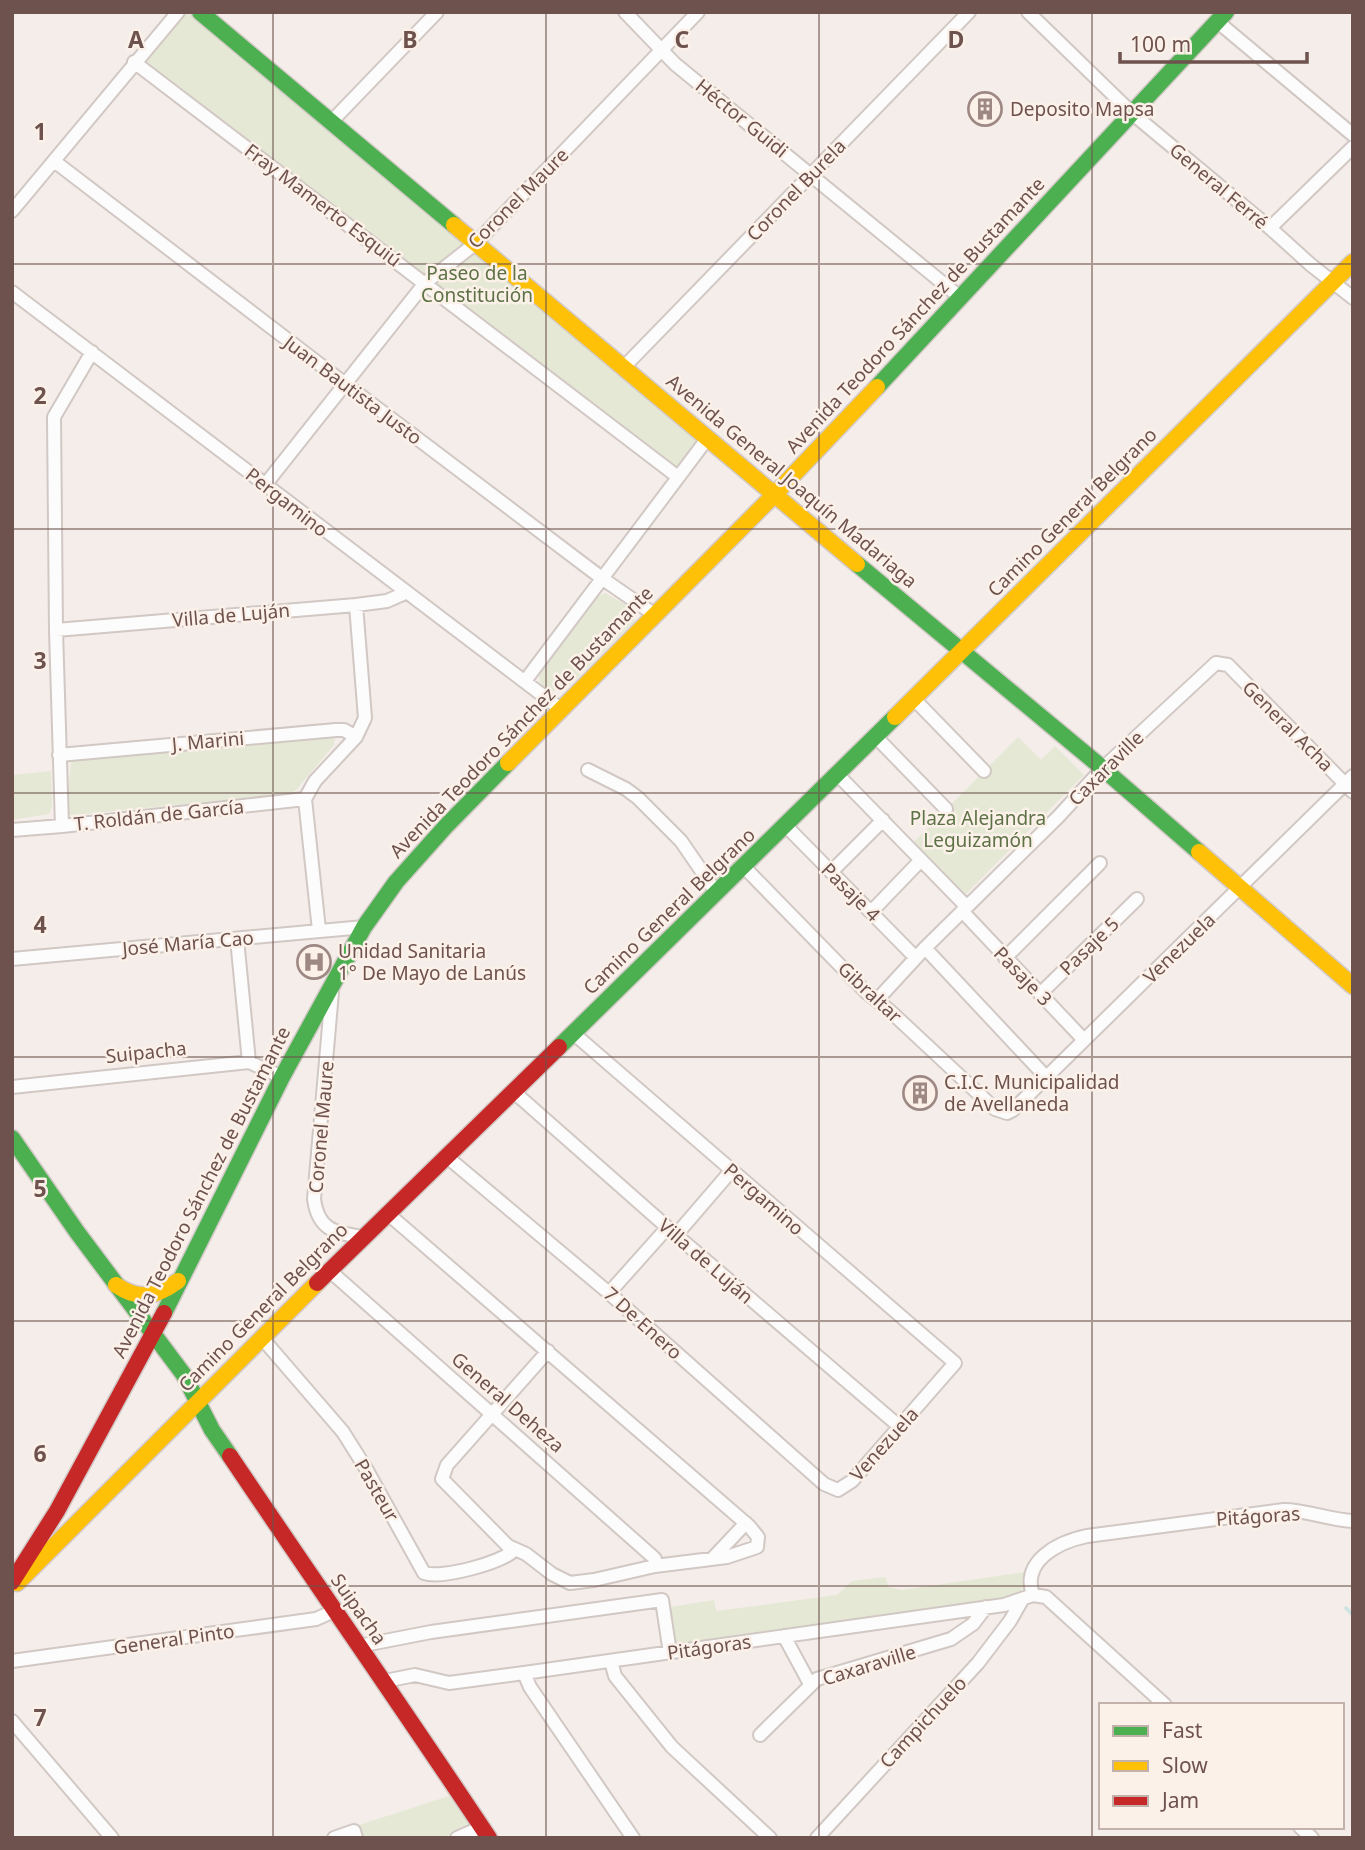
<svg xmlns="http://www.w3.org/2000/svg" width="1365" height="1850" font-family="'Noto Sans',sans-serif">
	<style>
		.green { fill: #e5e8d5 }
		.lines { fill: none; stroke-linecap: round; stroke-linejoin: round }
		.stream { stroke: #cce4e1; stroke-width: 3.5 }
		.street-casing { stroke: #d1c8c4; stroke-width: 16 }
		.fast-casing { stroke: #d2c9c6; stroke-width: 19 }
		.slow-casing { stroke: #d2c9c6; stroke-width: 19 }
		.jam-casing { stroke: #d2c9c6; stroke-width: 19 }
		.street { stroke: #fdfcfc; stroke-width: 12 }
		.fast { stroke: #4caf50; stroke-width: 16 }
		.slow { stroke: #ffc107; stroke-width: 16 }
		.jam { stroke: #c62828; stroke-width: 16 }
		.grid { fill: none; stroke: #6e524d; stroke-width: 2; stroke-opacity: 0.55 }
		.labels { text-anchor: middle; stroke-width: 5; stroke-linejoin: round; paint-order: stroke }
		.poi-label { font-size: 19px; fill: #6e524d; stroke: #fcf1e9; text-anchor: start }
		.street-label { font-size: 19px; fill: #6e524d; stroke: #fcf1e9 }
		.park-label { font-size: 19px; fill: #5d7246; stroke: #fcf1e9 }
		.grid-label { font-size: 23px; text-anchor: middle; font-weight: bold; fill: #6e524d; stroke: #fcf1e9; stroke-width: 5; stroke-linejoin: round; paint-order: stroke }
	</style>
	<rect width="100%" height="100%" fill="#f4ede9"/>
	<path class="green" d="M 178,12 L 200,12 L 707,439 L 678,477 L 134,62 Z
		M 605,593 L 633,609 L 635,621 L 568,687 C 554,694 536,692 540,673 L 597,597 Z
		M 327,737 L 335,738 L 334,745 L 296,790 L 289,794 L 72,815 L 69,815 L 66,809 L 71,763 L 75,758 Z
		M 1018,737 L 1041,760 L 1055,746 L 1084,775 L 960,900 L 909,847 Z
		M 51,771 L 52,807 L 49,814 L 12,820 L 12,775 Z
		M 1024,1572 C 1024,1585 1024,1593 1011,1599 L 675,1647 L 670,1607 L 714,1600 L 716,1611 L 837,1595 L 852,1581 L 886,1577 L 888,1587 L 902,1590 Z
		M 449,1796 L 470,1826 L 442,1838 L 362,1838 L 359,1825 Z"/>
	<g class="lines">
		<path class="stream" d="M 1346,1608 L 1353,1615"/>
		<g class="street-casing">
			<path id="street" d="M 625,12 L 675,64 L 961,298
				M 1028,12 L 1133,114 L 1270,228 L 1311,265 L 1353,298
				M 1218,22 L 1353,135
				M 134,62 L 678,477
				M 332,121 L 437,12
				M 54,161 L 344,383 L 603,579 L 655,615
				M 12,211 L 178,12
				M 1270,228 L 1353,147
				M 12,292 L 562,710
				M 623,368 L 969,12
				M 265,485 L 425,283 L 476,243 L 698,12
				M 56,630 L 356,605 L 387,601 L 405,593
				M 525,681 L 707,439
				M 914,699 L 984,771
				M 876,737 L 946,809
				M 59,755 L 336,730 L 344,730 L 356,737
				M 588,770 L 626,789 L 638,798 L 681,841 L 716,892
				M 837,774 L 967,907
				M 62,826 L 56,630 L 54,417 L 92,352
				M 786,826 L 916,958
				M 12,830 L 62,826 L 305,799
				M 744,867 L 866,992 L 890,1011 L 995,1109 L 1007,1113 L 1013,1110 L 1353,776
				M 831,872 L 883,820
				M 962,911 L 1084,1040
				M 871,912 L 921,860
				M 319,930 L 305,799 L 315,781 L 356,737 L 365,718 L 356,605
				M 237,939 L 249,1062
				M 925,948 L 1046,1077
				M 1005,958 L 1100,863
				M 12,959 L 364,927
				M 332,992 L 314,1199 C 318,1230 335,1233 363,1237
				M 1040,994 L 1137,899
				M 877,1000 L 925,948 L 1058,817 L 1103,768 L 1216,663 L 1228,665 L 1353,792
				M 12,1087 L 249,1062 L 282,1077
				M 514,1092 L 676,1235 L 900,1427
				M 446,1156 L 609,1293 L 824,1484 L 838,1490 L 852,1481 L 955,1363 L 573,1033
				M 387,1213 L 749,1526 L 758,1537 L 757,1547 L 727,1557 L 655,1566 L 594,1580 L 570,1583 L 552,1574 L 526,1554 L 508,1546 L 442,1479 L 447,1465 L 548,1351
				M 676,1235 L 731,1171
				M 330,1271 L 652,1556 L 655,1559 L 655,1566
				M 609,1293 L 667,1228
				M 262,1338 L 343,1432 L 365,1467 L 424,1573 C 441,1579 502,1563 514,1550
				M 712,1559 L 746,1523
				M 1033,1595 C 1021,1561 1058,1542 1087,1536 L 1284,1510 C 1307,1510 1329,1520 1353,1521
				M 784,1636 L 810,1684
				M 359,1646 L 431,1632 L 662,1600 L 670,1653
				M 12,1661 L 316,1619 L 334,1611
				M 611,1661 L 615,1676 L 672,1747 L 770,1838
				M 524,1673 L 530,1687 L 633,1838
				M 385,1681 L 415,1675 L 449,1683 L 524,1673 L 1004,1605 L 1033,1595 L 1046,1597 L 1165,1705
				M 12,1721 L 112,1838
				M 760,1735 L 817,1679 L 951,1639 L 973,1624 L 986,1607
				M 1300,1827 L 1312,1838
				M 334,1838 L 354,1831 L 356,1838
				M 457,1838 L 482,1827
				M 817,1838 L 978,1663 L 1010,1621 L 1022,1600"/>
		</g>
		<g class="fast-casing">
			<path id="fast" d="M 200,12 L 454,225
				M 877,387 L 1226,12
				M 857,564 L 1100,766 L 1199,852
				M 559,1047 L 895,717
				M 12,1138 L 77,1232 L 184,1375 L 212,1430 L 230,1456
				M 164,1313 L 282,1077 L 364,927 L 396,882 L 446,826 L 508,763"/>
		</g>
		<g class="slow-casing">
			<path id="slow" d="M 454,225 L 857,564
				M 895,717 L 1353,262
				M 508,763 L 774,495 L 877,387
				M 1199,852 L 1353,986
				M 116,1285 C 139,1301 156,1297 178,1281
				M 17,1583 L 317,1283"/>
		</g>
		<g class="jam-casing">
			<path id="jam" d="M 317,1283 L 559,1047
				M 230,1456 C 316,1584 404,1710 489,1838
				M 12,1582 L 57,1511 L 164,1313"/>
		</g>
		<use href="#street" class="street"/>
		<use href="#fast" class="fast"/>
		<use href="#slow" class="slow"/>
		<use href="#jam" class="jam"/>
	</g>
	<path class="grid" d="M 273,12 L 273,1838M 546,12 L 546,1838M 819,12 L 819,1838M 1092,12 L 1092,1838M 12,264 L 1353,264M 12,529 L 1353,529M 12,793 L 1353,793M 12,1057 L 1353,1057M 12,1321 L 1353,1321M 12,1586 L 1353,1586"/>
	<defs>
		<g id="building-ring" transform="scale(1.75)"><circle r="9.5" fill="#fcf1e9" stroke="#9d8884" stroke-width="1.5"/><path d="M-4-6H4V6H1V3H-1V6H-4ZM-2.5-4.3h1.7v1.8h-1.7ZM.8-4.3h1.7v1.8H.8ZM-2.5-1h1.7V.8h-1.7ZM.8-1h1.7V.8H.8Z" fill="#9d8884"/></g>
		<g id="hospital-ring" transform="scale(1.75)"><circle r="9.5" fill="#fcf1e9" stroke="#9d8884" stroke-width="1.5"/><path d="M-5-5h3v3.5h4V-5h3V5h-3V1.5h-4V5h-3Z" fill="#9d8884"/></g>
	</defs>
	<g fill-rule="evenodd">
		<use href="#building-ring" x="985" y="109"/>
		<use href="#hospital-ring" x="314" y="962"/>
		<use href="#building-ring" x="920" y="1093"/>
	</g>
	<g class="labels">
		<g class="poi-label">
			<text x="1010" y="116">Deposito Mapsa</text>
			<text x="338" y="958">Unidad Sanitaria<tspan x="338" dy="22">1° De Mayo de Lanús</tspan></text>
			<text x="944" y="1089">C.I.C. Municipalidad<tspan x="944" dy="22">de Avellaneda</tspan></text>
		</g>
		<g class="street-label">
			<text transform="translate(742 118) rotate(39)" y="7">Héctor Guidi</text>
			<text transform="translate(1219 186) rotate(40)" y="7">General Ferré</text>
			<text transform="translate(796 190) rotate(-46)" y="7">Coronel Burela</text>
			<text transform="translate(518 198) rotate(-45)" y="7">Coronel Maure</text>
			<text transform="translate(323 205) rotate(37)" y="7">Fray Mamerto Esquiú</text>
			<text transform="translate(915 315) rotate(-47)" y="7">Avenida Teodoro Sánchez de Bustamante</text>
			<text transform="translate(353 390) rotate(37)" y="7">Juan Bautista Justo</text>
			<text transform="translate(792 481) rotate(40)" y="7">Avenida General Joaquín Madariaga</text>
			<text transform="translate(287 502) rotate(38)" y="7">Pergamino</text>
			<text transform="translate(1072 512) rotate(-45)" y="7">Camino General Belgrano</text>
			<text transform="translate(231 615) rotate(-5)" y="7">Villa de Luján</text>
			<text transform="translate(521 722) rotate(-46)" y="7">Avenida Teodoro Sánchez de Bustamante</text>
			<text transform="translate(1288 726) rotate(45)" y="7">General Acha</text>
			<text transform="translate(208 741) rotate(-5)" y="7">J. Marini</text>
			<text transform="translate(1106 768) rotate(-45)" y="7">Caxaraville</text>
			<text transform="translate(159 815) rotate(-6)" y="7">T. Roldán de García</text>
			<text transform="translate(851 892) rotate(45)" y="7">Pasaje 4</text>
			<text transform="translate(669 911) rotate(-44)" y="7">Camino General Belgrano</text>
			<text transform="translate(188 943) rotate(-5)" y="7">José María Cao</text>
			<text transform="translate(1089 946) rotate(-44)" y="7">Pasaje 5</text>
			<text transform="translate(1179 948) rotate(-44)" y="7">Venezuela</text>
			<text transform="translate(1023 976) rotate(46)" y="7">Pasaje 3</text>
			<text transform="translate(870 992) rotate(43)" y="7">Gibraltar</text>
			<text transform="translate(146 1052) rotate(-6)" y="7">Suipacha</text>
			<text transform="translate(321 1127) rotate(-85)" y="7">Coronel Maure</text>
			<text transform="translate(201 1192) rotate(-63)" y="7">Avenida Teodoro Sánchez de Bustamante</text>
			<text transform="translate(764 1199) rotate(41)" y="7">Pergamino</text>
			<text transform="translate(706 1261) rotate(41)" y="7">Villa de Luján</text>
			<text transform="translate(263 1307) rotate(-45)" y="7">Camino General Belgrano</text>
			<text transform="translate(643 1323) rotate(42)" y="7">7 De Enero</text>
			<text transform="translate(508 1402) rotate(41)" y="7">General Deheza</text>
			<text transform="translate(884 1444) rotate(-48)" y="7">Venezuela</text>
			<text transform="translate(377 1490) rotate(60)" y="7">Pasteur</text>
			<text transform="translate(1258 1516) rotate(-4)" y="7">Pitágoras</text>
			<text transform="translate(359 1609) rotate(55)" y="7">Suipacha</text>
			<text transform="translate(174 1639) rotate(-8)" y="7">General Pinto</text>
			<text transform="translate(709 1647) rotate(-8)" y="7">Pitágoras</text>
			<text transform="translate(869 1665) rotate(-17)" y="7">Caxaraville</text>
			<text transform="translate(923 1722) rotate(-47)" y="7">Campichuelo</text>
		</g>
		<g class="park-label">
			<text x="477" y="280">Paseo de la<tspan x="477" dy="22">Constitución</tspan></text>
			<text x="978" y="825">Plaza Alejandra<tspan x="978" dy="22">Leguizamón</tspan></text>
		</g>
	</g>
	<g class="grid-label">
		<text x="136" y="48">A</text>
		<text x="410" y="48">B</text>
		<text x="682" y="48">C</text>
		<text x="956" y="48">D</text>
		<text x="40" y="140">1</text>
		<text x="40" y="404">2</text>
		<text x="40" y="669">3</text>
		<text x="40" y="933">4</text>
		<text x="40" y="1197">5</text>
		<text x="40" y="1462">6</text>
		<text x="40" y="1726">7</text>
	</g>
	<rect width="1365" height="1850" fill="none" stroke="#6e524d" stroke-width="28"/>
	<rect x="1099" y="1703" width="245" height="126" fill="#fcf1e9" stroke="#c3b1ab" stroke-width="2"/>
	<rect x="1113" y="1726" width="35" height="10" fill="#4caf50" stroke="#c3b1ab" stroke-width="2"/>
	<text x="1162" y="1738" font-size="21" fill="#6e524d">Fast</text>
	<rect x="1113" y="1761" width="35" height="10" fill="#ffc107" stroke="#c3b1ab" stroke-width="2"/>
	<text x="1162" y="1773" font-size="21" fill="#6e524d">Slow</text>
	<rect x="1113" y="1796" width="35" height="10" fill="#c62828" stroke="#c3b1ab" stroke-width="2"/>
	<text x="1162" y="1808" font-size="21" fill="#6e524d">Jam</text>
	<path d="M1120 52v10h187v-10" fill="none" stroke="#6e524d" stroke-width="3.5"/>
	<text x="1130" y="52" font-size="21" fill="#6e524d" stroke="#fcf1e9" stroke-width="5" paint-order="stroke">100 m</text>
</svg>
